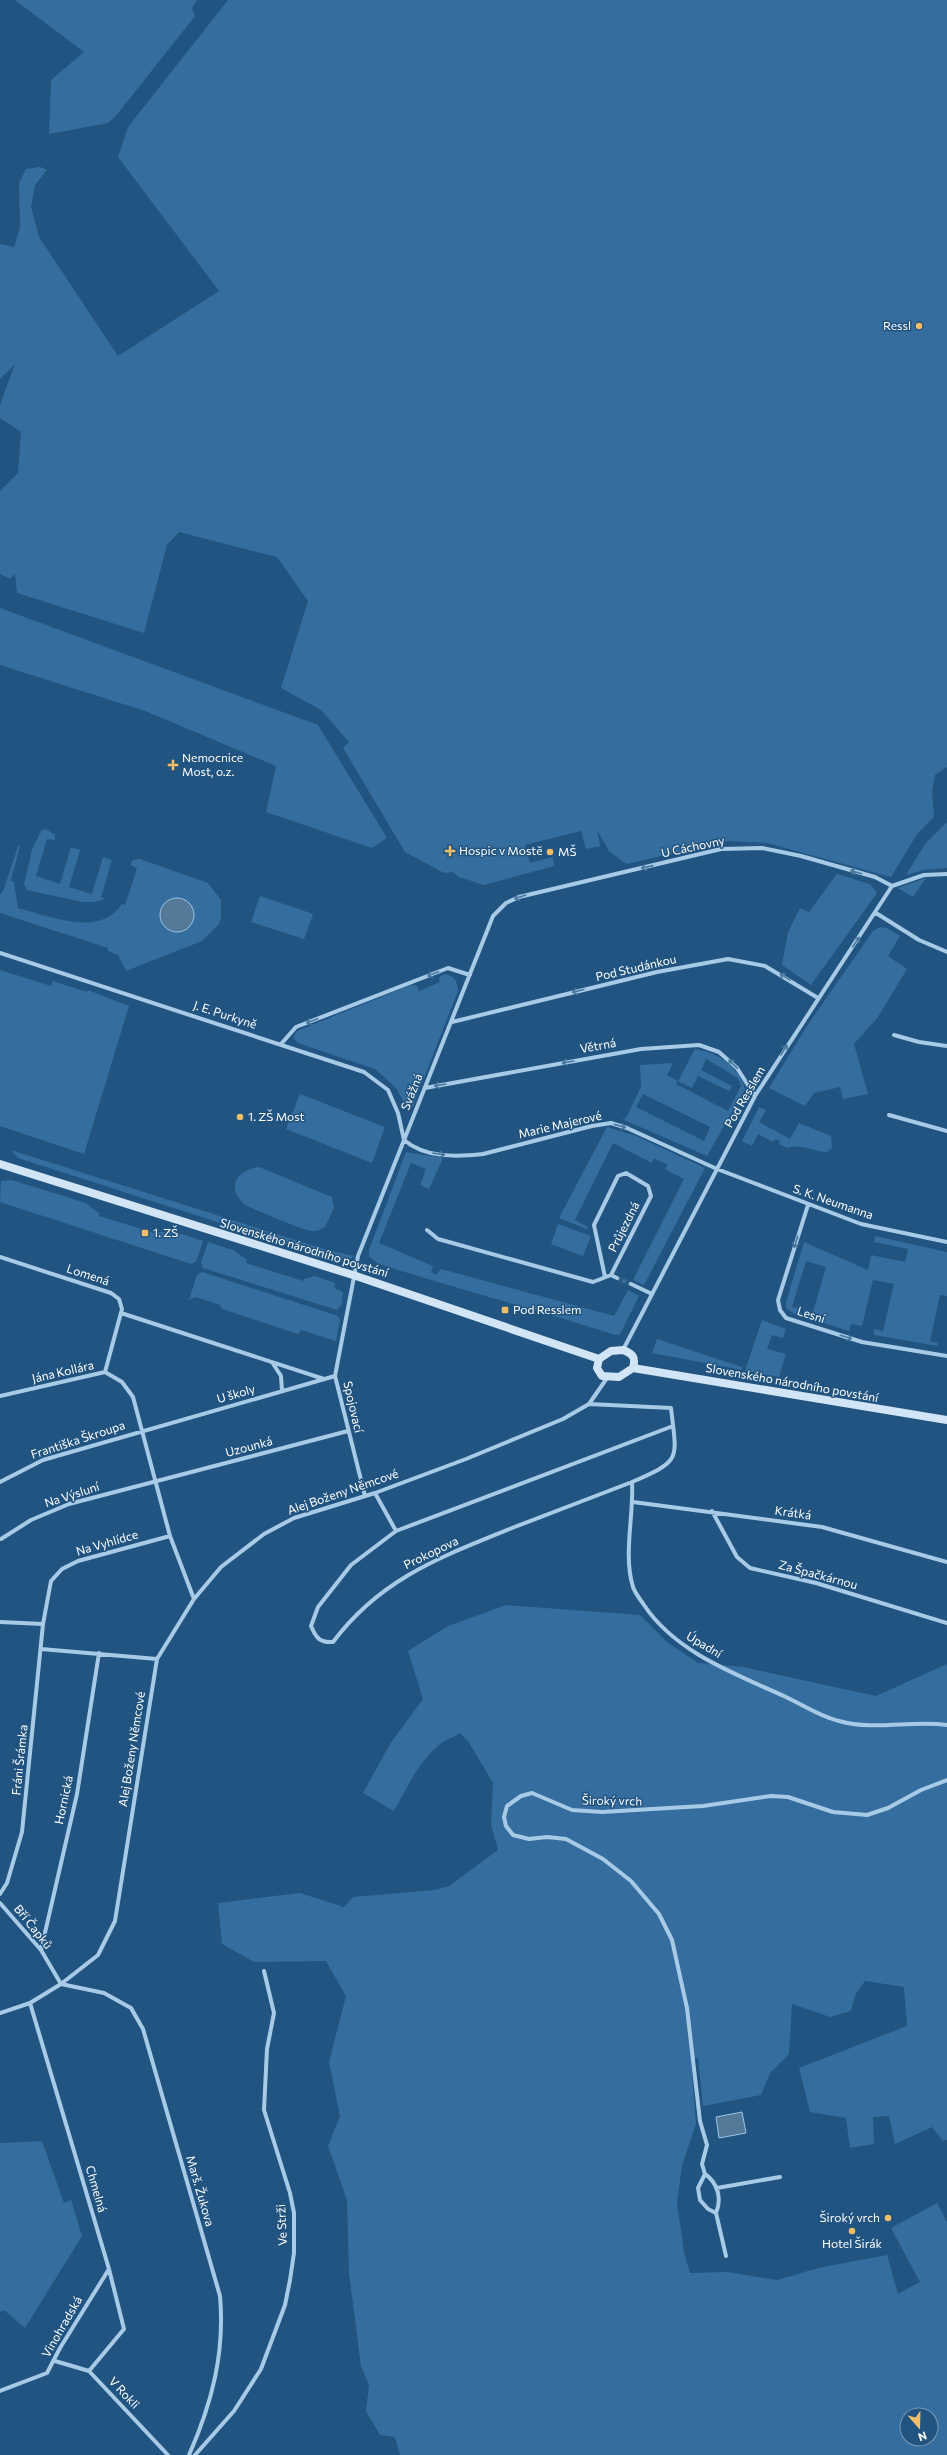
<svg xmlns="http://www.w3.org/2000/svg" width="947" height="2455" font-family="Commissioner,sans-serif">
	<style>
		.green { fill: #356e9e; fill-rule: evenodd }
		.water { fill: #547999; stroke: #9ac7e9 }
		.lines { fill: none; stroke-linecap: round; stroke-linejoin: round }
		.street-tunnel { stroke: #426e93; stroke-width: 4; stroke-dasharray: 4 2; stroke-linecap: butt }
		.street { stroke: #a7cbe7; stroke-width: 4 }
		.secondary { stroke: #d1e5f6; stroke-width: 8 }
		.oneway { stroke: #49789f }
		.poi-dot { fill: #f4bd68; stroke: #215480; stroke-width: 1.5 }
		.labels { text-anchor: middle; stroke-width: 3; stroke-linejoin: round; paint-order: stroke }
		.poi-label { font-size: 12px; fill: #fff; stroke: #215480; text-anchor: start }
		.street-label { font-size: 12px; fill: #fff; stroke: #215480 }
	</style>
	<rect width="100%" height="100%" fill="#215480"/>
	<path class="green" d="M 15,0 L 197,0 L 192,8 L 195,16 L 115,117 L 108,123 L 49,134 L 51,80 L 84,52 Z
		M 228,0 L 947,0 L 947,767 L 935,775 L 932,791 L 934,817 L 917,834 L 891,877 L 767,843 L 728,841 L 626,864 L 609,851 L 597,830 L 600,846 L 586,849 L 581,831 L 525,845 L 530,863 L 553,857 L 554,866 L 484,885 L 459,877 L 453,872 L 444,873 L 405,852 L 343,748 L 349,742 L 321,710 L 281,688 L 308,601 L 277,557 L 179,532 L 167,545 L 144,633 L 17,593 L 15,574 L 10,579 L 0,574 L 0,491 L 18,473 L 21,432 L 0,418 L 0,405 L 15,364 L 0,379 L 0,244 L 14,247 L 20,227 L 19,183 L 26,169 L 40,167 L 47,170 L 35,185 L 31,207 L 39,237 L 118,356 L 219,291 L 118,157 L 128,127 Z
		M 0,608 L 318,725 L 387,838 L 372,848 L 266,812 L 276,766 L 145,711 L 0,665 Z
		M 947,822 L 947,868 L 924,870 L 906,875 L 925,844 Z
		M 46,829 L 55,835 L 55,840 L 47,839 L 36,876 L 60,884 L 71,847 L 80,850 L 69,887 L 92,894 L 103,857 L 112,860 L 101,897 L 106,899 L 94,902 L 82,902 L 27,890 L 24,884 L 32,850 L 41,831 Z
		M 18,846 L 20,846 L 11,880 L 14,882 L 18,908 C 49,916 100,938 122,904 L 125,905 L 137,868 L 130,865 L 133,860 L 140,859 L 208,883 L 221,900 L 221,917 L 219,924 L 202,941 L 126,971 L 118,955 L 108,951 L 108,948 L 0,913 L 0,895 L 4,889 ZM 178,899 L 190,906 L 190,926 L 176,932 L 171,931 L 166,903 Z
		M 837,874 L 870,884 L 877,893 L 811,985 L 782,965 L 788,932 L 800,908 L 809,912 Z
		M 926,878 L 913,897 L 898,888 Z
		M 260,896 L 313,914 L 304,939 L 251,922 Z
		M 880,927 L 887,928 L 900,936 L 888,956 L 907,969 L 878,1017 L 854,1044 L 868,1094 L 843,1099 L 840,1087 L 814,1093 L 805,1106 L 769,1088 L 807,1026 L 873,931 Z
		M 0,970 L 51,986 L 53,981 L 87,992 L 88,990 L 129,1006 L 84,1154 L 0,1126 Z
		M 444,974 C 455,976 457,980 458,991 L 413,1106 L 409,1107 L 405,1104 L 396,1088 L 375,1069 L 298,1043 L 293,1037 L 297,1031 L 411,985 L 417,986 L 419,991 L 440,982 L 439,978 Z
		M 695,1049 C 717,1052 739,1066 745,1089 L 707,1156 L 622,1119 L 626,1118 L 641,1087 L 640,1065 L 673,1063 L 667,1075 L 678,1081 ZM 706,1059 L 738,1078 L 741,1086 L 728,1111 L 676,1084 L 678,1081 L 692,1088 L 698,1076 L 729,1091 L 732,1086 L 701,1070 ZM 643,1094 L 710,1127 L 704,1141 L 636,1107 Z
		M 300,1094 L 385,1127 L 372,1163 L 286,1129 Z
		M 759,1107 L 766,1110 L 759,1122 L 790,1139 L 799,1123 L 831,1136 L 832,1148 L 827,1152 C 815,1152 799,1143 787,1148 L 779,1144 L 780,1141 L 775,1139 L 773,1142 L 758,1134 L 752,1146 L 742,1141 Z
		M 607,1127 L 636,1136 L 705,1168 L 644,1285 L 633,1280 L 684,1179 L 665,1169 L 668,1165 L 654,1158 L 652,1163 L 613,1143 L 575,1220 L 588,1227 L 587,1229 L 559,1218 Z
		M 11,1150 L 327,1250 L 354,1256 L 349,1260 L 338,1261 L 18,1158 Z
		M 406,1152 L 443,1158 L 429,1189 L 420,1185 L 426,1169 L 411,1163 L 379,1243 L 433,1266 L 431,1272 L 436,1275 L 441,1269 L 614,1316 L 628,1290 L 639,1296 L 620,1334 L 616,1335 C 538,1310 458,1289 379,1264 L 369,1257 L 369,1250 Z
		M 259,1167 L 332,1197 L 334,1208 L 325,1227 C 321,1229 316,1232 311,1231 C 305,1231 249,1208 244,1204 C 225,1186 238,1170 259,1167 Z
		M 12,1180 L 86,1203 L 99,1213 L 99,1216 L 158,1234 L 159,1232 L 175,1232 L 203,1241 L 196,1262 L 191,1264 L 0,1202 L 1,1181 Z
		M 558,1224 L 591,1236 L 583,1256 L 551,1244 Z
		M 875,1236 L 947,1252 L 947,1296 L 940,1295 L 930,1341 L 938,1343 L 937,1346 L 874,1335 L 874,1329 L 883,1331 L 894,1284 L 873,1280 L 862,1326 L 851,1324 L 849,1331 L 805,1317 L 804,1310 L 813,1312 L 826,1267 L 806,1261 L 792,1307 L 801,1309 L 799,1312 L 795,1314 L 786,1308 L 786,1302 L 804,1242 L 868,1270 L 871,1255 L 905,1262 L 908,1249 L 874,1242 Z
		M 208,1242 L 233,1250 L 247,1260 L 246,1263 L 303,1281 L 304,1279 L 315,1276 L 335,1283 L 334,1288 L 343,1292 L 342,1304 L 337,1310 L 203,1268 L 201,1263 Z
		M 202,1272 L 338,1316 L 340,1320 L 336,1341 L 301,1330 L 298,1334 L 222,1309 L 220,1305 L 196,1297 L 189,1300 L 197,1275 Z
		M 762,1320 L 786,1329 L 783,1338 L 772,1335 L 767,1349 L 786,1354 L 779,1377 L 745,1371 Z
		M 657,1339 L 742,1367 L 742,1370 L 652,1353 Z
		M 506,1605 L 640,1615 L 667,1642 L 698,1663 L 743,1667 L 876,1696 L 947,1664 L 947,2140 L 943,2141 L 932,2127 L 895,2144 L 889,2116 L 873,2117 L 874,2144 L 850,2148 L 846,2118 L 810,2112 L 799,2068 L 907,2026 L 904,1987 L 865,1981 L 856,1993 L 851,2011 L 830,2017 L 792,2004 L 789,2054 L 770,2073 L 761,2095 L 703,2106 L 698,2058 L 691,2059 L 696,2124 L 682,2165 L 677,2203 L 684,2252 L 690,2273 L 727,2272 L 777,2280 L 818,2268 L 887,2255 L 898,2294 L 920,2282 L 891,2228 L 937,2203 L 947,2222 L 947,2455 L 400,2455 L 395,2437 L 380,2435 L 366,2411 L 369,2385 L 361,2366 L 349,2273 L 347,2200 L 328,2146 L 340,2116 L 329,2062 L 346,1996 L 326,1961 L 254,1962 L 222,1944 L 218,1903 L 300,1893 L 344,1907 L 353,1897 L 435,1890 L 449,1886 L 498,1850 L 491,1824 L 493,1783 L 468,1741 L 460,1733 C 453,1738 445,1740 439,1745 C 417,1763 408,1787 394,1811 L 363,1793 L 390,1744 L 423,1699 L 408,1651 L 448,1626 ZM 907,2415 L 931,2415 L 931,2439 L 907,2439 Z
		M 42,2141 L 64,2203 L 71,2200 L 82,2236 L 25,2328 L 4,2310 L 0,2312 L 0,2143 Z"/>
	<path class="water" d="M160 915a17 17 0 1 1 34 0a17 17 0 1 1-34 0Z
		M 742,2112 L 746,2133 L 719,2138 L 716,2117 Z"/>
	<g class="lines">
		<path class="street-tunnel" d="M 617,1278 L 631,1284"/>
		<path class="street" d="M 876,913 L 919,940 L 947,952
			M 0,953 L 364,1072 L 388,1090 L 398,1113 L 404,1140
			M 452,1022 L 657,972 L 728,959 L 765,966 L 818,998
			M 894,1035 L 919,1042 L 947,1046
			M 281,1044 L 296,1027 L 448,968 L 470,975
			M 425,1088 L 641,1049 L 699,1045 L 719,1052 L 737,1068 L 755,1096
			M 889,1115 L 947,1131
			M 404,1140 C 425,1158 456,1157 483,1154 L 592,1126 L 611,1123 L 627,1128 L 717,1169 L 861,1224 L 947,1242
			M 808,1205 L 778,1300 L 780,1310 L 786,1318 L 862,1342 L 947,1356
			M 427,1230 L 438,1239 L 593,1282 L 611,1275 L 617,1278
			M 0,1257 L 111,1293 L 119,1299 L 122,1309 L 105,1372
			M 605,1277 L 594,1225 L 618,1176 L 626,1173 L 648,1186 L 651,1196 L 611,1275
			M 631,1284 L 652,1294
			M 121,1313 L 324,1379
			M 623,1350 L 755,1096 L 892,886
			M 272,1362 L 281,1376 L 282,1391
			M 0,1396 L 105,1372 L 122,1382 L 133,1397 L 170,1536 L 194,1599
			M 589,1404 L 671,1408 C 677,1461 682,1460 632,1482 C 592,1497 552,1513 512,1528 C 441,1557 381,1578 333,1642 C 320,1643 316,1638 311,1626 L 318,1607 L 351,1565 L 396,1531 L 673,1426
			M 0,1482 L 43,1460 L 335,1376
			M 632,1482 C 634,1516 623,1554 633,1587 C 635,1593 640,1599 644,1605 C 676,1653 736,1674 786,1697 C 803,1705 821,1717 839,1721 C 875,1731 911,1720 947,1725
			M 375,1493 L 396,1531
			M 365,1496 L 335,1376 L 358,1256 L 493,916 L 506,903 L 519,897 L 721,849 L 762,848 L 801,856 L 875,877 L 892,886 L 924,875 L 947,874
			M 633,1502 L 822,1527 L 947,1562
			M 712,1511 L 737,1557 L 750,1568 L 816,1583 L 947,1623
			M 1,1539 L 31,1520 L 69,1504 L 348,1431
			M 0,1622 L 43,1624
			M 41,1649 L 157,1659
			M 0,1894 L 7,1883 L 22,1832 L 43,1624 L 51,1581 L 62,1569 L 78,1561 L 170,1536
			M 0,1903 L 41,1950 L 61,1984
			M 41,1950 L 77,1794 L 99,1653
			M 61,1984 L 104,1993 L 131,2008 L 143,2029 L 220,2296 C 225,2353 212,2403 189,2455
			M 30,2003 L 109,2269 L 124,2329 L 89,2371
			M 0,2013 L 30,2003 L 61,1984 L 98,1955 L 115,1921 L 157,1659 L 194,1599 L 221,1567 L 264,1534 L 294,1518 L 375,1493 L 466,1459 L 563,1419 L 589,1404 L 607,1378
			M 705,2174 C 718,2183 722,2199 716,2213
			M 717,2188 L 780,2177
			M 726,2256 L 716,2213 L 708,2209 L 700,2200 L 698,2188 L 705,2174 L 702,2164 L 707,2145 L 700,2121 L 687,2008 L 672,1940 L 659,1914 L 631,1881 L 603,1859 L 566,1839 L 547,1837 L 529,1839 L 513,1835 L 506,1826 L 504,1817 L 507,1806 L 521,1796 L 532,1793 L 572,1810 L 602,1812 L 703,1806 L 771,1796 L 788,1797 L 833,1812 L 867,1815 L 888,1808 L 921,1790 L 947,1780
			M 55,2361 L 89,2371 L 168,2455
			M 0,2391 L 47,2373 L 60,2348 L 109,2269
			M 195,2455 L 234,2411 L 261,2369 L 285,2305 L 290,2280 L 294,2253 L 294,2213 L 290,2193 L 264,2110 L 267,2049 L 274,2013 L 264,1971"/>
		<path class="secondary" d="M 0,1164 L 356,1276 L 599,1359
			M 623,1350 C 633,1354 636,1357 633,1368 L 619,1377 L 602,1376 L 597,1368 L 599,1359 L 611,1351 Z
			M 633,1368 L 947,1420"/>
	</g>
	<defs><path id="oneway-shaft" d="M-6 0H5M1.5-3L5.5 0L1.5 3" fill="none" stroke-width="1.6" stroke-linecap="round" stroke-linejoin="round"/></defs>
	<g class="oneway">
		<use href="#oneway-shaft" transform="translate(647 867) rotate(167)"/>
		<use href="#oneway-shaft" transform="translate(856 872) rotate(-164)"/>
		<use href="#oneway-shaft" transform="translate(520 897) rotate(161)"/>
		<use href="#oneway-shaft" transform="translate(856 942) rotate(-56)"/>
		<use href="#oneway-shaft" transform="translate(433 974) rotate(159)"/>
		<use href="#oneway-shaft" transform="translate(785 977) rotate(-148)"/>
		<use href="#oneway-shaft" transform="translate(578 991) rotate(166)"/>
		<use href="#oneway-shaft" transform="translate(312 1021) rotate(159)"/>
		<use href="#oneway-shaft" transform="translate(784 1050) rotate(-57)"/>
		<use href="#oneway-shaft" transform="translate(568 1062) rotate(170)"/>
		<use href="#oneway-shaft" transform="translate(733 1064) rotate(-137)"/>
		<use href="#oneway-shaft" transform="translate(440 1085) rotate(170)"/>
		<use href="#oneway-shaft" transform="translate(620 1126) rotate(16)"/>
		<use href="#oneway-shaft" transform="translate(439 1154) rotate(8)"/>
		<use href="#oneway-shaft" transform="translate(796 1242) rotate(107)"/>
		<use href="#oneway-shaft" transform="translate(846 1337) rotate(18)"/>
	</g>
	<g class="poi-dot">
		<circle cx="919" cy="326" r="4"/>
		<path d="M171 759h4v4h4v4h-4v4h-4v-4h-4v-4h4z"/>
		<path d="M448 845h4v4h4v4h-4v4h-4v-4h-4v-4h4z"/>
		<circle cx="550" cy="852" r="4"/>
		<circle cx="240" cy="1117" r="4"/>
		<rect x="141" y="1229" width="8" height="8" rx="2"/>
		<rect x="501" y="1306" width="8" height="8" rx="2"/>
		<circle cx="888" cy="2218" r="4"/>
		<circle cx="852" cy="2231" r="4"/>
	</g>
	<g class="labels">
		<g class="poi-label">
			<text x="911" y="330" text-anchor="end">Ressl</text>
			<text x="182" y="762">Nemocnice<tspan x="182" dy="14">Most, o.z.</tspan></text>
			<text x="459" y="855">Hospic v Mostě</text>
			<text x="558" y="856">MŠ</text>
			<text x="248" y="1121">1. ZŠ Most</text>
			<text x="153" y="1237">1. ZŠ</text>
			<text x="513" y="1314">Pod Resslem</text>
			<text x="880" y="2222" text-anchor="end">Široký vrch</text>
			<text x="852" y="2248" text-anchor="middle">Hotel Širák</text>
		</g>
		<g class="street-label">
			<text transform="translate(693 847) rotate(-12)" y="4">U Cáchovny</text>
			<text transform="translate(636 968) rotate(-13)" y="4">Pod Studánkou</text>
			<text transform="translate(225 1015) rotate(18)" y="4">J. E. Purkyně</text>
			<text transform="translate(598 1046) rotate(-10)" y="4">Větrná</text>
			<text transform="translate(412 1092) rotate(-68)" y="4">Svážná</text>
			<text transform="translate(745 1097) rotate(-60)" y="4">Pod Resslem</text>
			<text transform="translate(560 1125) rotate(-13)" y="4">Marie Majerové</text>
			<text transform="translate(833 1202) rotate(19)" y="4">S. K. Neumanna</text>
			<text transform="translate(624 1227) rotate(-63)" y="4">Průjezdná</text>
			<text transform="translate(304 1248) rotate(17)" y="4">Slovenského národního povstání</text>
			<text transform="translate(88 1275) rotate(18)" y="4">Lomená</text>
			<text transform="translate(811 1315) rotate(18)" y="4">Lesní</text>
			<text transform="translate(63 1372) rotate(-13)" y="4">Jána Kollára</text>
			<text transform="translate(792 1383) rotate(10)" y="4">Slovenského národního povstání</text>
			<text transform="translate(236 1394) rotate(-16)" y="4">U školy</text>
			<text transform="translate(353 1407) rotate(77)" y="4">Spojovací</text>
			<text transform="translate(78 1440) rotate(-18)" y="4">Františka Škroupa</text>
			<text transform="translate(249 1447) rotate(-15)" y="4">Uzounká</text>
			<text transform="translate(343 1492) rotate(-19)" y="4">Alej Boženy Němcové</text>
			<text transform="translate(72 1495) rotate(-18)" y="4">Na Výsluní</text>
			<text transform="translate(793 1513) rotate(8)" y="4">Krátká</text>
			<text transform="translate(107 1543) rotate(-16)" y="4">Na Vyhlídce</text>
			<text transform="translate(431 1553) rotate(-26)" y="4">Prokopova</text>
			<text transform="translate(818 1575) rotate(15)" y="4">Za Špačkárnou</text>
			<text transform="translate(704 1645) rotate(31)" y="4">Úpadní</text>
			<text transform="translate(132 1749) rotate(-81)" y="4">Alej Boženy Němcové</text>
			<text transform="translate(20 1760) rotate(-84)" y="4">Fráni Šrámka</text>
			<text transform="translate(64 1800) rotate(-78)" y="4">Hornická</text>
			<text transform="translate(612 1801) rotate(1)" y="4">Široký vrch</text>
			<text transform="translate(33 1927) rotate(51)" y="4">Bří Čapků</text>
			<text transform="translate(96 2189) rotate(74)" y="4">Chmelná</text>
			<text transform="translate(200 2191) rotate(74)" y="4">Marš. Žukova</text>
			<text transform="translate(282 2225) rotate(-93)" y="4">Ve Strži</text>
			<text transform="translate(62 2327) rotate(-60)" y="4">Vinohradská</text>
			<text transform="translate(124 2393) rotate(47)" y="4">V Rokli</text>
		</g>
	</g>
	<g transform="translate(919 2427) rotate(160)"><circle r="19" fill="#215480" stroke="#7a98b3"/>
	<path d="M0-3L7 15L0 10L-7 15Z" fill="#f4bd68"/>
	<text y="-6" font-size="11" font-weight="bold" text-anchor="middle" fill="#ffffff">N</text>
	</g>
</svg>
